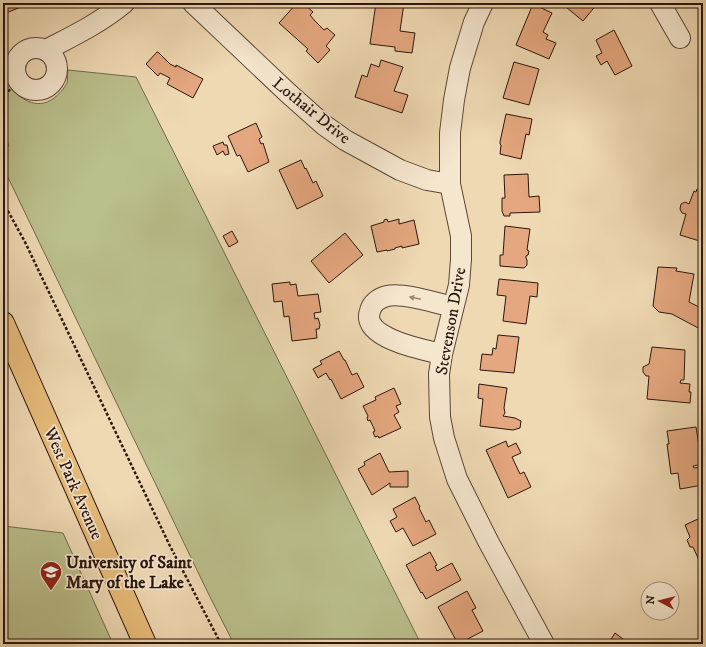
<svg xmlns="http://www.w3.org/2000/svg" width="706" height="647" font-family="'IM FELL DW Pica',serif">
	<style>
		.green { fill: #babf8c; stroke: #726a4d }
		.building { fill: #e5a77f; stroke: #2a160e }
		.lines { fill: none; stroke-linecap: round; stroke-linejoin: round }
		.minor-casing { stroke: #5b4737; stroke-width: 22 }
		.major-casing { stroke: #2a160e; stroke-width: 24 }
		.path { stroke: #2a160e; stroke-width: 2.5; stroke-dasharray: 3 2; stroke-linecap: butt }
		.minor { stroke: #f5e6ce; stroke-width: 20 }
		.major { stroke: #e8bc7a; stroke-width: 22 }
		.oneway { fill: #9a8878 }
		.labels { text-anchor: middle; stroke-width: 3.5; stroke-linejoin: round; paint-order: stroke }
		.street-label { font-size: 17px; fill: #2a160e; stroke: #f5e6ce }
		.poi-label { font-size: 17px; font-weight: bold; fill: #2a160e; stroke: #f5e6ce; text-anchor: start }
	</style>
	<rect width="100%" height="100%" fill="#efd9b3"/>
	<filter id="stains"><feTurbulence type="fractalNoise" baseFrequency=".005" numOctaves="4"/><feColorMatrix values="0 0 0 0 .2 0 0 0 0 .09 0 0 0 0 .02 0 0 0 .5 -.17"/></filter>
	<radialGradient id="worn" r=".72"><stop offset=".6" stop-color="#630" stop-opacity="0"/><stop offset="1" stop-color="#630" stop-opacity=".3"/></radialGradient>
	<path class="green" d="M 3,53 L 10,55 C 9,61 6,68 7,74 C 8,90 27,107 44,103 C 53,101 63,91 67,83 C 68,79 67,74 68,70 L 136,77 L 421,644 L 234,644 L 209,595 L 3,167 L 3,149 L 9,146 L 3,132 Z
		M 3,526 L 63,533 L 113,644 L 3,644 Z"/>
	<path class="building" d="M 3,3 L 25,3 L 26,5 L 6,13 Z
		M 297,3 L 303,3 L 313,12 L 310,15 L 315,21 L 324,30 L 327,28 L 335,35 L 326,46 L 330,50 L 318,63 L 306,51 L 308,49 L 279,23 Z
		M 376,3 L 404,3 L 400,31 L 415,33 L 412,53 L 395,51 L 395,47 L 370,44 Z
		M 561,3 L 598,3 L 583,21 Z
		M 533,4 L 552,13 L 543,32 L 548,35 L 546,39 L 556,43 L 549,59 L 516,45 Z
		M 614,30 L 632,66 L 615,75 L 607,61 L 601,65 L 596,56 L 602,53 L 596,40 Z
		M 157,52 L 158,52 L 170,64 L 176,67 L 176,65 L 203,79 L 193,98 L 167,84 L 170,78 L 160,73 L 158,76 L 146,64 Z
		M 381,60 L 403,67 L 394,91 L 408,95 L 402,113 L 355,97 L 362,75 L 367,77 L 371,64 L 379,67 Z
		M 514,62 L 539,69 L 529,105 L 503,98 Z
		M 506,114 L 532,119 L 529,135 L 526,134 L 521,159 L 500,154 L 501,145 L 500,144 L 500,142 Z
		M 256,123 L 262,137 L 259,139 L 261,144 L 263,143 L 269,162 L 248,172 L 240,155 L 237,156 L 228,136 Z
		M 223,142 L 224,145 L 227,145 L 229,154 L 225,155 L 223,151 L 217,155 L 213,146 Z
		M 301,160 L 305,169 L 306,168 L 313,183 L 316,181 L 323,196 L 297,209 L 279,170 Z
		M 528,174 L 529,197 L 539,196 L 540,212 L 510,213 L 510,216 L 504,216 L 502,211 L 502,198 L 505,198 L 504,175 Z
		M 697,189 L 703,191 L 703,242 L 680,235 L 686,214 L 682,213 L 680,209 L 681,204 L 685,202 L 689,204 L 694,191 L 696,192 Z
		M 387,219 L 388,222 L 399,219 L 399,224 L 414,220 L 419,244 L 402,248 L 402,246 L 395,248 L 395,249 L 387,251 L 387,250 L 377,252 L 371,226 L 384,222 L 384,220 Z
		M 505,226 L 530,229 L 527,250 L 529,251 L 528,255 L 526,256 L 526,258 L 527,260 L 527,265 L 524,268 L 500,266 L 500,255 L 503,255 Z
		M 232,231 L 238,242 L 229,247 L 223,236 Z
		M 345,233 L 363,255 L 329,283 L 311,261 Z
		M 658,267 L 677,268 L 676,271 L 694,274 L 689,302 L 703,309 L 702,330 L 672,314 L 659,312 L 653,306 Z
		M 499,279 L 538,283 L 537,297 L 530,296 L 526,324 L 503,321 L 506,296 L 497,295 Z
		M 290,282 L 290,285 L 296,284 L 298,296 L 318,294 L 321,312 L 314,313 L 315,319 L 318,318 L 320,325 L 319,329 L 316,329 L 317,338 L 292,341 L 289,316 L 284,317 L 282,301 L 274,302 L 272,284 Z
		M 498,335 L 519,337 L 514,373 L 480,370 L 482,354 L 492,355 L 493,348 L 496,349 Z
		M 652,347 L 685,350 L 684,380 L 681,380 L 680,383 L 690,384 L 689,392 L 691,392 L 690,403 L 647,399 L 649,376 L 646,376 L 643,372 L 643,367 L 649,364 Z
		M 339,351 L 344,360 L 345,360 L 352,375 L 357,373 L 364,387 L 341,399 L 331,379 L 330,380 L 326,373 L 318,378 L 313,369 L 322,364 L 320,361 Z
		M 479,384 L 507,388 L 504,408 L 505,413 L 503,416 L 515,418 L 521,421 L 520,428 L 513,430 L 480,426 L 483,399 L 478,398 Z
		M 394,388 L 401,404 L 396,406 L 399,412 L 394,415 L 401,428 L 379,438 L 378,436 L 375,437 L 373,432 L 375,431 L 370,420 L 368,421 L 367,418 L 368,416 L 363,406 L 376,400 L 375,397 Z
		M 696,427 L 702,464 L 693,466 L 694,468 L 702,467 L 703,485 L 680,489 L 678,473 L 671,474 L 667,444 L 669,444 L 667,431 Z
		M 506,441 L 508,447 L 516,443 L 521,453 L 512,457 L 520,474 L 524,472 L 531,487 L 508,498 L 486,450 Z
		M 380,453 L 389,472 L 408,471 L 408,487 L 390,487 L 390,483 L 372,495 L 358,469 L 365,465 L 364,462 Z
		M 415,497 L 420,507 L 419,508 L 426,522 L 429,520 L 436,534 L 413,546 L 403,528 L 396,532 L 390,521 L 397,517 L 393,509 Z
		M 698,519 L 701,525 L 703,524 L 703,569 L 693,547 L 690,547 L 687,540 L 690,537 L 685,525 Z
		M 430,552 L 437,565 L 435,566 L 437,571 L 452,563 L 461,580 L 426,599 L 422,592 L 421,593 L 406,565 Z
		M 467,591 L 476,608 L 472,610 L 483,631 L 458,644 L 438,607 Z
		M 615,633 L 627,642 L 631,644 L 608,644 Z"/>
	<g class="lines">
		<g class="minor-casing">
			<path id="minor" d="M 193,3 L 288,93 L 324,125 L 345,140 L 400,170 L 427,180 L 450,184
				M 483,3 L 474,22 L 460,68 L 454,100 L 450,133 L 450,184 L 461,236 L 461,259 L 459,285 L 442,354 L 439,374 L 440,417 L 444,438 L 457,479 L 488,541 L 544,644
				M 660,3 L 680,38
				M15 69a21 21 0 1 1 42 0a21 21 0 1 1-42 0Z
				M 46,50 C 73,36 100,23 124,3
				M 442,354 C 424,350 360,338 370,311 C 372,303 379,298 387,296 C 402,292 437,303 453,307"/>
		</g>
		<g class="major-casing">
			<path id="major" d="M 3,323 L 145,644"/>
		</g>
		<path class="path" d="M 3,93 L 22,85
			M 3,202 L 25,242 L 170,546 L 221,644"/>
		<use href="#minor" class="minor"/>
		<use href="#major" class="major"/>
	</g>
	<defs><path id="oneway-solid" d="M-6-.8H1V-3.2L6.5 0L1 3.2V.8H-6Z"/></defs>
	<use class="oneway" href="#oneway-solid" transform="translate(415 298) rotate(-168)"/>
	<defs>
		<g id="university-pin" transform="scale(1.15)"><path d="M0 17L-7.5 6A9.5 9.5 0 1 1 7.5 6Z" fill="#8f2418" stroke="#f5e6ce"/><path d="M0-5L7-2L0 1L-7-2ZM-4 1L0 2.5L4 1V4Q0 6-4 4Z" fill="#fff"/></g>
	</defs>
	<g fill-rule="evenodd">
		<use href="#university-pin" x="51" y="572"/>
	</g>
	<g class="labels">
		<g class="street-label">
			<text transform="translate(312 110) rotate(39)" y="6">Lothair Drive</text>
			<text transform="translate(450 321) rotate(-80)" y="6">Stevenson Drive</text>
			<text transform="translate(74 483) rotate(66)" y="6">West Park Avenue</text>
		</g>
		<g class="poi-label">
			<text x="66" y="568">University of Saint<tspan x="66" dy="20">Mary of the Lake</tspan></text>
		</g>
	</g>
	<rect width="706" height="647" fill="none" stroke="#efd9b3" stroke-width="16"/>
	<rect x="4" y="4" width="698" height="639" fill="none" stroke="#2a160e" stroke-width="2"/>
	<rect x="8" y="8" width="690" height="631" fill="none" stroke="#2a160e"/>
	<g transform="translate(660 601) rotate(277)"><circle r="19" fill="#f5e6ce" stroke="#a49381"/>
	<path d="M0-3L7 15L0 10L-7 15Z" fill="#8f2418"/>
	<text y="-6" font-size="11" font-weight="bold" text-anchor="middle" fill="#2a160e">N</text>
	</g>
	<rect width="100%" height="100%" filter="url(#stains)"/>
	<rect width="100%" height="100%" fill="url(#worn)"/>
</svg>
